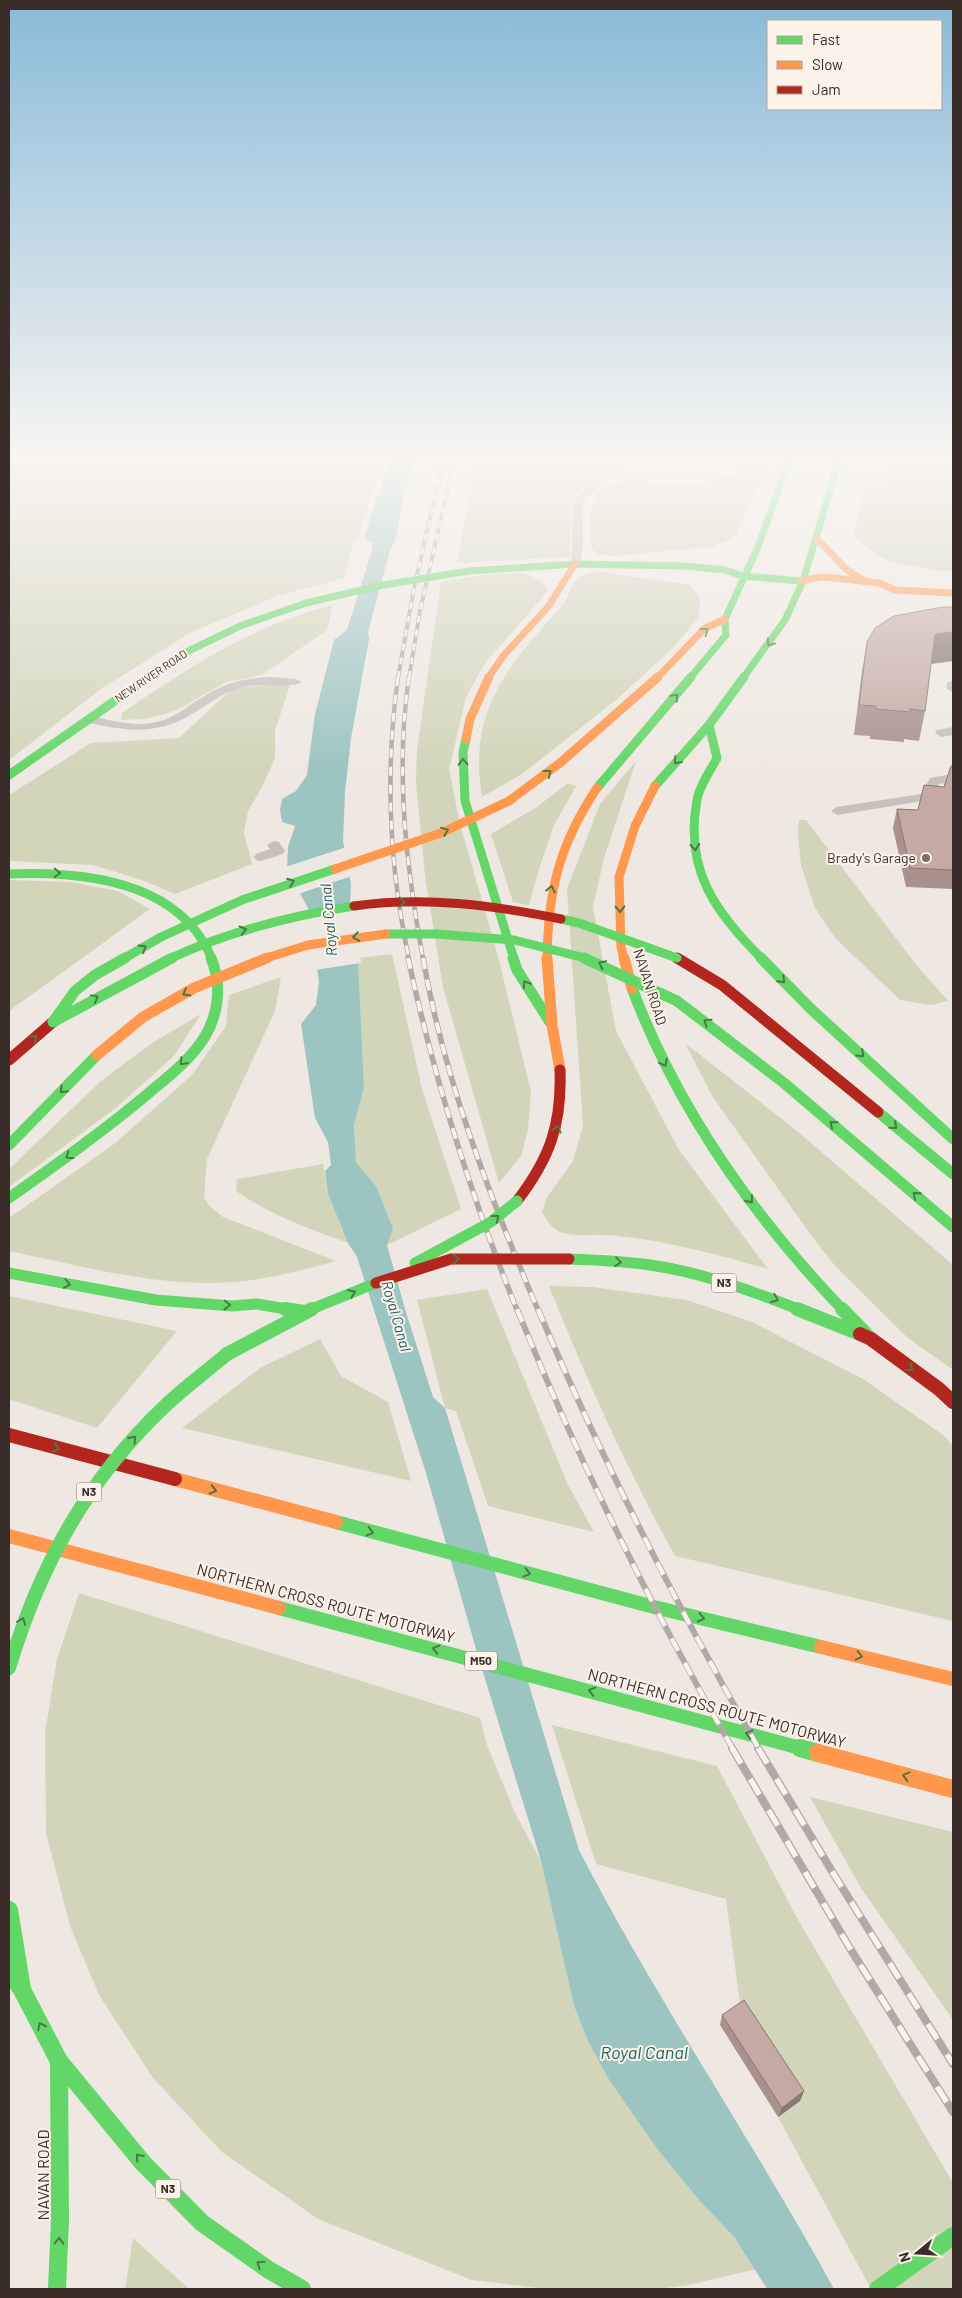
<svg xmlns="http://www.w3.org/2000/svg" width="962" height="2298" font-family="Barlow,sans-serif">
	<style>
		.green { fill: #d2d5ba }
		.water { fill: #9cc4c1 }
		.pier { fill: #efe8e2 }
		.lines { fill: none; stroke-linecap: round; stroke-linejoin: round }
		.lane { fill: #c8c0bb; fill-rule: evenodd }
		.fast-far4 { stroke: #63d668; stroke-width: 7 }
		.fast-far3 { stroke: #63d668; stroke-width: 9 }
		.fast-far2 { stroke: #63d668; stroke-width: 11 }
		.fast-far1 { stroke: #63d668; stroke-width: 14 }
		.fast { stroke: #63d668; stroke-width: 18 }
		.slow-far4 { stroke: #ff974d; stroke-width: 7 }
		.slow-far3 { stroke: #ff974d; stroke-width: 9 }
		.slow-far2 { stroke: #ff974d; stroke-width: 11 }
		.slow-far1 { stroke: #ff974d; stroke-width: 14 }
		.slow { stroke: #ff974d; stroke-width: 18 }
		.jam-far1 { stroke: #b3261e; stroke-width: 11 }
		.jam { stroke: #b3261e; stroke-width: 14 }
		.rail-far4-casing { stroke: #b0a9a5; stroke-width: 4 }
		.rail-far3-casing { stroke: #b0a9a5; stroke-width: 4.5 }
		.rail-far2-casing { stroke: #b0a9a5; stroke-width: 5.5 }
		.rail-far1-casing { stroke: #b0a9a5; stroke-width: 6 }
		.rail-casing { stroke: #b0a9a5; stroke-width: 8 }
		.rail-far4 { stroke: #fbf2e9; stroke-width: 2.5; stroke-dasharray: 7; stroke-linecap: butt }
		.rail-far3 { stroke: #fbf2e9; stroke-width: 3; stroke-dasharray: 9; stroke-linecap: butt }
		.rail-far2 { stroke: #fbf2e9; stroke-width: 4; stroke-dasharray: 11; stroke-linecap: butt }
		.rail-far1 { stroke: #fbf2e9; stroke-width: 4.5; stroke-dasharray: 14; stroke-linecap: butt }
		.rail { stroke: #fbf2e9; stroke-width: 5.5; stroke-dasharray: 18; stroke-linecap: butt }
		.fast-bridge-far3 { stroke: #63d668; stroke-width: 7 }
		.fast-bridge-far2 { stroke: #63d668; stroke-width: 9 }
		.fast-bridge-far1 { stroke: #63d668; stroke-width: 11 }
		.fast-bridge { stroke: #63d668; stroke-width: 14 }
		.slow-bridge-far1 { stroke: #ff974d; stroke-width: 9 }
		.slow-bridge { stroke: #ff974d; stroke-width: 11 }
		.jam-bridge-far1 { stroke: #b3261e; stroke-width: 9 }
		.jam-bridge { stroke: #b3261e; stroke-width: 11 }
		.wall { fill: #a9928b }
		.shaded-wall { fill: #897771 }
		.building { fill: #c4aaa2; stroke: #897771 }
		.oneway { stroke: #4c7845 }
		.poi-dot { fill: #796e69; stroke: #fbf2e9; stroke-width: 2 }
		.labels { text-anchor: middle; stroke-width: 4; stroke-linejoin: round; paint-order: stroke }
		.far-street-label { font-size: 11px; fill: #3a2c28; stroke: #fbf2e9 }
		.shield { fill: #fbf2e9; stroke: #746762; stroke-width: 1 }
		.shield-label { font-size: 12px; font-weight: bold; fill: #3a2c28 }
		.poi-label { font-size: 14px; fill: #3a2c28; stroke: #fbf2e9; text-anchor: end }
		.street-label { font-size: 14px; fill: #3a2c28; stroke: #fbf2e9 }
		.water-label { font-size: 15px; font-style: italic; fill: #196060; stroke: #fbf2e9 }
		.near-street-label { font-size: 16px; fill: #3a2c28; stroke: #fbf2e9 }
		.near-water-label { font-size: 18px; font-style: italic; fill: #196060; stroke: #fbf2e9 }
	</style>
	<rect width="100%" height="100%" fill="#efe8e2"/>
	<path class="green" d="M 9,453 L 383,453 L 359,537 L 352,547 L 344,578 L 277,596 L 190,633 L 101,689 L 9,760 Z
		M 478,453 L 626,453 L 576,494 L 571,503 L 570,557 L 457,563 Z
		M 741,453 L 771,453 L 737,533 L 728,540 L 712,547 L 612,556 L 598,554 L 592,549 C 587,502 591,482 644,479 L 645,484 L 710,485 L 710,480 L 738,475 Z
		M 890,453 L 950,453 L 953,457 L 953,571 C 943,572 933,570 922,568 C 889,562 879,560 854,536 L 865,487 L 881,487 L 894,467 Z
		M 595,571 L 690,585 L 700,598 L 699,616 L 675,646 L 616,700 L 522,774 L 482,797 C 468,711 506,668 560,608 C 568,600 570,586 577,579 C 581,575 590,573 595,571 Z
		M 522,573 C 533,576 543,580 548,591 L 485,663 L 466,697 L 449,770 L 461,828 L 498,956 L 531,1092 L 528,1130 L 521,1156 L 499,1183 L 443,987 L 425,876 L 416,782 L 417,750 L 441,582 L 490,574 Z
		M 333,605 L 327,630 L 262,675 L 226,682 L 181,708 L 165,714 L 143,719 L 121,720 L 122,713 C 187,668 255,624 333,605 Z
		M 290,685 L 275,731 L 275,758 L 261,789 L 248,811 L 244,833 L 252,864 L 175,894 L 142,880 L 93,865 L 9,861 L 9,795 L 91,743 L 179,738 L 234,687 Z
		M 636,761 L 604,858 L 593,907 L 616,1031 L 679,1150 L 768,1269 C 718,1255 669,1241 617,1236 C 598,1233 578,1238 560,1232 C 551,1228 547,1220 542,1212 L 547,1197 L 573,1161 L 583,1125 L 567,889 L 600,804 Z
		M 568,783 L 576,786 L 554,825 L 539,869 L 529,905 L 513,902 L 491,834 L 537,807 Z
		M 799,820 L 806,820 L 914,962 L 948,1001 L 931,1005 L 900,1000 L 835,938 L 815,908 L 801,865 L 798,834 Z
		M 9,880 L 70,882 L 118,891 L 150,909 L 9,1011 Z
		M 392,954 L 422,1089 L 461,1209 L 387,1245 L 376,1186 L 356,1162 L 354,1125 L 364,1088 L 358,958 Z
		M 281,977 L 275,1011 L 207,1159 L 204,1197 L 209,1206 L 223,1217 L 336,1261 C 302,1270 269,1279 235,1282 C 159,1288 82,1266 9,1251 L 9,1218 L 114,1144 L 192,1075 L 226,1026 L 229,995 Z
		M 201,1014 L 174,1056 L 117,1107 L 9,1187 L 9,1169 L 101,1081 L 152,1043 Z
		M 685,1043 L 797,1131 L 953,1265 L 953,1370 L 909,1339 L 836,1267 L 813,1238 L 712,1096 Z
		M 323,1164 L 328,1194 L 348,1243 C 309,1229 270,1215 236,1191 L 237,1179 Z
		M 549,1286 L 592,1287 L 687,1300 L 752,1322 L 863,1379 L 943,1435 L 953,1446 L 953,1621 L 675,1556 C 627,1469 586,1379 549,1286 Z
		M 487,1289 L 568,1485 L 594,1532 L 488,1506 L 456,1411 L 445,1408 L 417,1300 Z
		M 9,1296 L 177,1331 L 97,1428 L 9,1399 Z
		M 320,1339 L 341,1376 L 388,1402 L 411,1481 L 182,1428 L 260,1368 Z
		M 79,1593 L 480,1718 L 487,1745 L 516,1815 L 541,1861 L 574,2006 L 588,2041 L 608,2078 L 658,2150 L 698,2199 L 735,2238 L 756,2269 L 689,2285 L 657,2289 L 546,2289 L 472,2280 L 318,2219 L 222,2152 L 153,2078 L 99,1995 L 70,1926 L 46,1833 L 45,1733 L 57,1659 Z
		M 552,1725 L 717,1766 L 797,1918 L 953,2183 L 953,2289 L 871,2289 L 778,2117 L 800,2101 L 741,2011 L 726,1899 L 596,1864 Z
		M 810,1797 L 953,1832 L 953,2020 L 861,1888 Z
		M 133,2238 L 189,2289 L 125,2289 Z"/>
	<path class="water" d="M 392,453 L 416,453 L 405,491 L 395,541 L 390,550 L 368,632 L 369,639 L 351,738 L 345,792 L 343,841 L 351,884 L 350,904 L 358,958 L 364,1088 L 354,1125 L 356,1162 L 376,1186 L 393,1229 L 387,1245 L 405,1309 L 433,1397 L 445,1408 L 579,1850 C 657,2001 753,2141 834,2289 L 767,2289 L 735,2238 L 698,2199 L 658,2150 L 632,2113 L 608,2078 L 588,2041 L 574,2006 L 541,1861 L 478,1656 L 426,1473 L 357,1257 L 348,1243 L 328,1194 L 325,1171 L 331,1165 L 328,1142 L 315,1118 L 301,1024 L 316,1005 L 319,982 L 309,910 L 287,869 L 288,847 L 295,826 L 282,822 L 280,810 L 282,799 L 296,791 L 307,775 L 315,714 L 334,640 L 347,630 L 372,550 L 372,543 L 364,537 Z"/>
	<path class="pier" d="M 347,847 L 352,876 L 298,894 L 285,867 Z
		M 352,904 L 361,963 L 315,970 L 306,910 Z"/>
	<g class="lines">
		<path class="lane" d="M 625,453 L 635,453 L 610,479 L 586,498 L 583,503 L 583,547 L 580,564 L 575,567 L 571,566 L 573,503 L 579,494 L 604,475 Z
			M 270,677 L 296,679 L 302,682 C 295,689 255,683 242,687 C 224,692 208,704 192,714 C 157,736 123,731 85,722 L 83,719 L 89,715 C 111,721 138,728 161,721 C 176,716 188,706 201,698 C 223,684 244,678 270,677 Z
			M 953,680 L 953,692 L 947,689 L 947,683 Z
			M 953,727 L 953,735 L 941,737 L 935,733 L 937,730 Z
			M 953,774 L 953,782 L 939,784 L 936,792 L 929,800 L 837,815 L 831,811 L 837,807 L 921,794 L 930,778 Z
			M 274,841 L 279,842 L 285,851 L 283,854 L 261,861 L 256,860 L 254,857 L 256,854 L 270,849 L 267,845 Z"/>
		<path class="fast-far4" d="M 469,571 L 575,564 L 685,566 L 725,570 L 743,576 L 801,581
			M 147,678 L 180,655 L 240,626 L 306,603
			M 690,678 L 726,635 L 725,619 L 758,547 L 792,453
			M 743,678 L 785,620 L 803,581 L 841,453"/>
		<path class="fast-far3" d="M 709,725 L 717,758 C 711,770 699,786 697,800 C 684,870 715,911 762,959
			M 466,739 L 463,752 L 465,801 L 514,959
			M 9,775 L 149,677
			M 655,786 L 709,725 L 744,677
			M 597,788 L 691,677
			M 9,874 C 83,871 180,881 212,959"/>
		<path class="fast-far2" d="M 513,958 L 517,970 L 550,1022
			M 761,958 L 811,1009 L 953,1139
			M 632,988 C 678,1111 753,1216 843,1310
			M 677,1001 L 784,1083 L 953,1227
			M 878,1112 L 953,1174
			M 9,1145 L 97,1055
			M 9,1198 C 57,1164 105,1130 150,1092 C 169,1076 190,1060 204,1038 C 219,1014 222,984 211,958
			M 569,1259 C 596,1260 623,1261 650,1265 C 701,1272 752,1291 800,1310
			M 9,1273 L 156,1300 L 232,1306 L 257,1304 L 292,1310
			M 309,1310 L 376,1283"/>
		<path class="fast-far1" d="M 285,1309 L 304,1312
			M 797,1309 L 860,1334
			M 842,1309 L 871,1339
			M 227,1354 L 312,1309
			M 336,1522 L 654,1607 L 821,1647
			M 279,1608 L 804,1749"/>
		<path class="fast" d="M 800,1748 L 818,1753
			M 9,1910 L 22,1989
			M 9,1971 L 22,1990 L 59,2061 L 143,2163 L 202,2223 L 269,2270 L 302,2289
			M 57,2289 L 60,2220 L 59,2061
			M 878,2289 L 953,2236"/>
		<path class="slow-far4" d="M 817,539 L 847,570 L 865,581
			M 801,581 L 821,577 L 834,578 L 879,583 L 895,590 L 953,593
			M 488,678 L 504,655 L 548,607 L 575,564
			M 657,678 L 704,629 L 725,619"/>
		<path class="slow-far3" d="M 466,739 L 470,719 L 489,677
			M 509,801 L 560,763 L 658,677
			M 547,959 C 548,891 559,845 597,788
			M 624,959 L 621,947 L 619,877 L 635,826 L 655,786"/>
		<path class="slow-far2" d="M 547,958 L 552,1025 L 560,1070
			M 624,958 L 632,988"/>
		<path class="slow-far1" d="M 175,1479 L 336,1522
			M 9,1536 L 279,1608
			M 821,1647 L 953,1679"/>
		<path class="slow" d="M 818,1753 L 953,1789"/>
		<path class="jam-far1" d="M 677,958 L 722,985 L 878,1112
			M 9,1060 L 53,1022
			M 517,1201 C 550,1158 562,1124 560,1070"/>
		<path class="jam" d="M 860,1334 L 871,1339 L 939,1389 L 953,1402
			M 9,1435 L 175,1479"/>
		<g class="rail-far4-casing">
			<path id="rail-far4" d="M 398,678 L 414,588 L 445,453
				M 409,678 L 420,611 L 456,453"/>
		</g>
		<g class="rail-far3-casing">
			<path id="rail-far3" d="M 398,677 C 385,771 389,866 409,959
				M 409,677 C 395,771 406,865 423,959"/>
		</g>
		<g class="rail-far2-casing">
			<path id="rail-far2" d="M 408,958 C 434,1078 471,1196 517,1310
				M 423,958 C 444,1079 490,1197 538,1310"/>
		</g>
		<g class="rail-far1-casing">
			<path id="rail-far1" d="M 517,1309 C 578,1460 651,1607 733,1749
				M 538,1309 C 602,1461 677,1606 759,1749"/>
		</g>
		<g class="rail-casing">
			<path id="rail" d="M 732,1748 L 851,1950 L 953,2112
				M 758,1748 L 833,1873 L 953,2064"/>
		</g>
		<use href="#rail-far4" class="rail-far4"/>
		<use href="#rail-far3" class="rail-far3"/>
		<use href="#rail-far2" class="rail-far2"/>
		<use href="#rail-far1" class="rail-far1"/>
		<use href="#rail" class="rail"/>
		<path class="fast-bridge-far3" d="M 306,603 L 383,585 L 469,571"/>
		<path class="fast-bridge-far2" d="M 561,919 L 579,923 L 677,958
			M 386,934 L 436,934 L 514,940 L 589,959
			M 123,959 L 161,937 L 242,900 L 335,869
			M 169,959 C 229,931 289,916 354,906"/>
		<path class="fast-bridge-far1" d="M 584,958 L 677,1001
			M 53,1022 L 75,991 L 95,975 L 125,958
			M 53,1022 L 172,958
			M 415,1263 L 491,1222 L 517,1201"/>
		<path class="fast-bridge" d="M 9,1668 C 40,1565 87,1480 165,1406 C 185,1387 207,1371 227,1354"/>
		<path class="slow-bridge-far1" d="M 335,869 L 441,833 L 509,801
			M 263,959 L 308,945 L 386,934"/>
		<path class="slow-bridge" d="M 97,1055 L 143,1017 L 194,988 L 267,958"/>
		<path class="jam-bridge-far1" d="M 354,906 C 424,896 492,905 561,919"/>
		<path class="jam-bridge" d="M 376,1283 L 451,1259 L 569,1259"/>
	</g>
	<path class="wall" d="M 867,642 L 953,661 L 931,664 L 925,711 L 919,741 L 904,739 L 904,742 L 870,739 L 870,736 L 854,735 L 862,671 Z
		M 953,766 L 953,889 L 906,887 L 893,828 L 897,809 L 918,810 L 944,787 Z
		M 722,2015 L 804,2091 L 800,2101 L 778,2117 L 720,2025 Z"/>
	<path class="shaded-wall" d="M 953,632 L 953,661 L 929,664 L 935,634 Z
		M 804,2091 L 800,2101 L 778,2117 L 782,2108 Z"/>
	<path class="building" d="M 943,607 L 953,607 L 953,632 L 935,634 L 925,711 L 910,709 L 910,712 L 876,709 L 876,706 L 859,705 L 867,642 L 875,628 L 894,616 Z
		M 951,766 L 953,766 L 953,870 L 910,868 L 897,809 L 918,810 L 924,785 L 944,787 Z
		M 744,2000 L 804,2091 L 782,2108 L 722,2015 Z"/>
	<defs><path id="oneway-chevron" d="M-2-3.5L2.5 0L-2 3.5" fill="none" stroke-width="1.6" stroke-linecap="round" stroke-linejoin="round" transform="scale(1.25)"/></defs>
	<g class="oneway">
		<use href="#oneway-chevron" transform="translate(705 631) rotate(-37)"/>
		<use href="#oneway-chevron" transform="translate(770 643) rotate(125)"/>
		<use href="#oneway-chevron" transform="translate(675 697) rotate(-49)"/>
		<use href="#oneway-chevron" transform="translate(677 761) rotate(131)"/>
		<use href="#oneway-chevron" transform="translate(463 762) rotate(-91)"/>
		<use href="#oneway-chevron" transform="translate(548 773) rotate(-38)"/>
		<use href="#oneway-chevron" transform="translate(445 831) rotate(-22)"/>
		<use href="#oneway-chevron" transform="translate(695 847) rotate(85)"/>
		<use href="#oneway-chevron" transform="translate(57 873) rotate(2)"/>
		<use href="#oneway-chevron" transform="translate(291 882) rotate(-20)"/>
		<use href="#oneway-chevron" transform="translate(551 889) rotate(-78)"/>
		<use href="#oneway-chevron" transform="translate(402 902) rotate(-1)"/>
		<use href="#oneway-chevron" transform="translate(620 909) rotate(89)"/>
		<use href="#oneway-chevron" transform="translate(243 930) rotate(-14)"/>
		<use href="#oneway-chevron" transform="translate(356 937) rotate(171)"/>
		<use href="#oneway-chevron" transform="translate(143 948) rotate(-31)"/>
		<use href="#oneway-chevron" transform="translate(602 964) rotate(-154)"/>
		<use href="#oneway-chevron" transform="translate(782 980) rotate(45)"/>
		<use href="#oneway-chevron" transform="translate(526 984) rotate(-122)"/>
		<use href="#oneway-chevron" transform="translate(186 993) rotate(150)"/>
		<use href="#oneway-chevron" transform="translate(95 998) rotate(-29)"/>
		<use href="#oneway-chevron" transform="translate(707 1022) rotate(-145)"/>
		<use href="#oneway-chevron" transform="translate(34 1038) rotate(-40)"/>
		<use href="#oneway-chevron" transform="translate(861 1054) rotate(43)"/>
		<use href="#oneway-chevron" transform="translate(183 1062) rotate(131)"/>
		<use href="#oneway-chevron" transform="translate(664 1063) rotate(62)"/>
		<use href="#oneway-chevron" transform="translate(63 1090) rotate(134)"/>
		<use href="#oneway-chevron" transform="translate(833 1124) rotate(-139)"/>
		<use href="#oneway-chevron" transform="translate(894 1126) rotate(39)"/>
		<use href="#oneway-chevron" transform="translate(557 1129) rotate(-75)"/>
		<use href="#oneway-chevron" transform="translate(69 1156) rotate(144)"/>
		<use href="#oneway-chevron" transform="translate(916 1195) rotate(-140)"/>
		<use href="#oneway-chevron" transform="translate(750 1200) rotate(52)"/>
		<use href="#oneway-chevron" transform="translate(496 1218) rotate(-37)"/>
		<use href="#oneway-chevron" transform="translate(456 1259) rotate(-3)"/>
		<use href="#oneway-chevron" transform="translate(618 1262) rotate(7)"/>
		<use href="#oneway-chevron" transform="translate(67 1284) rotate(11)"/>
		<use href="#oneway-chevron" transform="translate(352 1293) rotate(-23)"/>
		<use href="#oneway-chevron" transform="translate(775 1299) rotate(23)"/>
		<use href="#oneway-chevron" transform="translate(227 1305) rotate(1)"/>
		<use href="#oneway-chevron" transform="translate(910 1368) rotate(37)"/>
		<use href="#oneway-chevron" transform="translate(133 1439) rotate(-48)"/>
		<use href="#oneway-chevron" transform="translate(56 1448) rotate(15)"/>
		<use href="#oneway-chevron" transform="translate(213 1490) rotate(15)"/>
		<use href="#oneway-chevron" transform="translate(370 1532) rotate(15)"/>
		<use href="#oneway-chevron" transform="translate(527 1573) rotate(15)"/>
		<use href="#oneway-chevron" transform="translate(701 1618) rotate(13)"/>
		<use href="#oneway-chevron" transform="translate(22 1621) rotate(-69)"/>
		<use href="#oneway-chevron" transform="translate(436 1649) rotate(-165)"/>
		<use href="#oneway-chevron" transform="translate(859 1656) rotate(13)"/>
		<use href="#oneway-chevron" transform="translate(592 1691) rotate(-165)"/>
		<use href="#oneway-chevron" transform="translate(749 1734) rotate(-165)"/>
		<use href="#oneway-chevron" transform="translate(906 1776) rotate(-165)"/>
		<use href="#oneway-chevron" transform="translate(41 2026) rotate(-117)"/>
		<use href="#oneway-chevron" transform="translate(139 2157) rotate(-130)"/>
		<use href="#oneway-chevron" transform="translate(59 2241) rotate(-88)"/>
		<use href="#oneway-chevron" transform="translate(260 2264) rotate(-145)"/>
	</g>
	<linearGradient id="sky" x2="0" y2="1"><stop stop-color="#89bad8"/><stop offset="0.59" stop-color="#f8f5f2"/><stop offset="1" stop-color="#f8f5f2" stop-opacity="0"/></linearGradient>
	<rect width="962" height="774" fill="url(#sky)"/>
	<circle class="poi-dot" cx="926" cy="858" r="5"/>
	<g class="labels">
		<g class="far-street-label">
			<text transform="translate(151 676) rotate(-34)" y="4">NEW RIVER ROAD</text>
		</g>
		<g class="shield">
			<rect x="711.5" y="1273.5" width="25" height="19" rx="4"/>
			<rect x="76.5" y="1482.5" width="25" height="19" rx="4"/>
			<rect x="465" y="1651.5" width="32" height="19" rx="4"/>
			<rect x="155.5" y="2179.5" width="25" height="19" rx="4"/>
		</g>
		<g class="shield-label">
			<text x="724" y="1287">N3</text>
			<text x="89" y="1496">N3</text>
			<text x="481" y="1665">M50</text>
			<text x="168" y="2193">N3</text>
		</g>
		<g class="poi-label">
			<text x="916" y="863">Brady's Garage</text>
		</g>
		<g class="street-label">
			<text transform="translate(650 987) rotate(72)" y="5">NAVAN ROAD</text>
		</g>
		<g class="water-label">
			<text transform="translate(329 920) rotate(-95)" y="5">Royal Canal</text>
			<text transform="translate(396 1316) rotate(74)" y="5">Royal Canal</text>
		</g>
		<g class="near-street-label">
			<text transform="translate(326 1603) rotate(15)" y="6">NORTHERN CROSS ROUTE MOTORWAY</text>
			<text transform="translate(717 1708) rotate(15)" y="6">NORTHERN CROSS ROUTE MOTORWAY</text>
			<text transform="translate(43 2175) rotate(-90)" y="6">NAVAN ROAD</text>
		</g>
		<g class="near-water-label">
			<text x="644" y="2059">Royal Canal</text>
		</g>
	</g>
	<rect width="962" height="2298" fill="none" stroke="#3a2c28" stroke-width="20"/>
	<rect x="767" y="20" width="175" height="90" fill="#fbf2e9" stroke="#aea39c"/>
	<rect x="777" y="36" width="25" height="8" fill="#63d668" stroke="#aea39c"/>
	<text x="812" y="45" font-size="15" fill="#3a2c28">Fast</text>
	<rect x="777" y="61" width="25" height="8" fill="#ff974d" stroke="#aea39c"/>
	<text x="812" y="70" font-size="15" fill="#3a2c28">Slow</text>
	<rect x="777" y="86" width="25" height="8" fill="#b3261e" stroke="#aea39c"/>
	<text x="812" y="95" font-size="15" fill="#3a2c28">Jam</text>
	<g transform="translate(917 2253) rotate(252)" stroke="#fbf2e9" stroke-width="4" paint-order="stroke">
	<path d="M0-4L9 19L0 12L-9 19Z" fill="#3a2c28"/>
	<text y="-8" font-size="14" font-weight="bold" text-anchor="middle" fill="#3a2c28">N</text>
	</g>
</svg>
